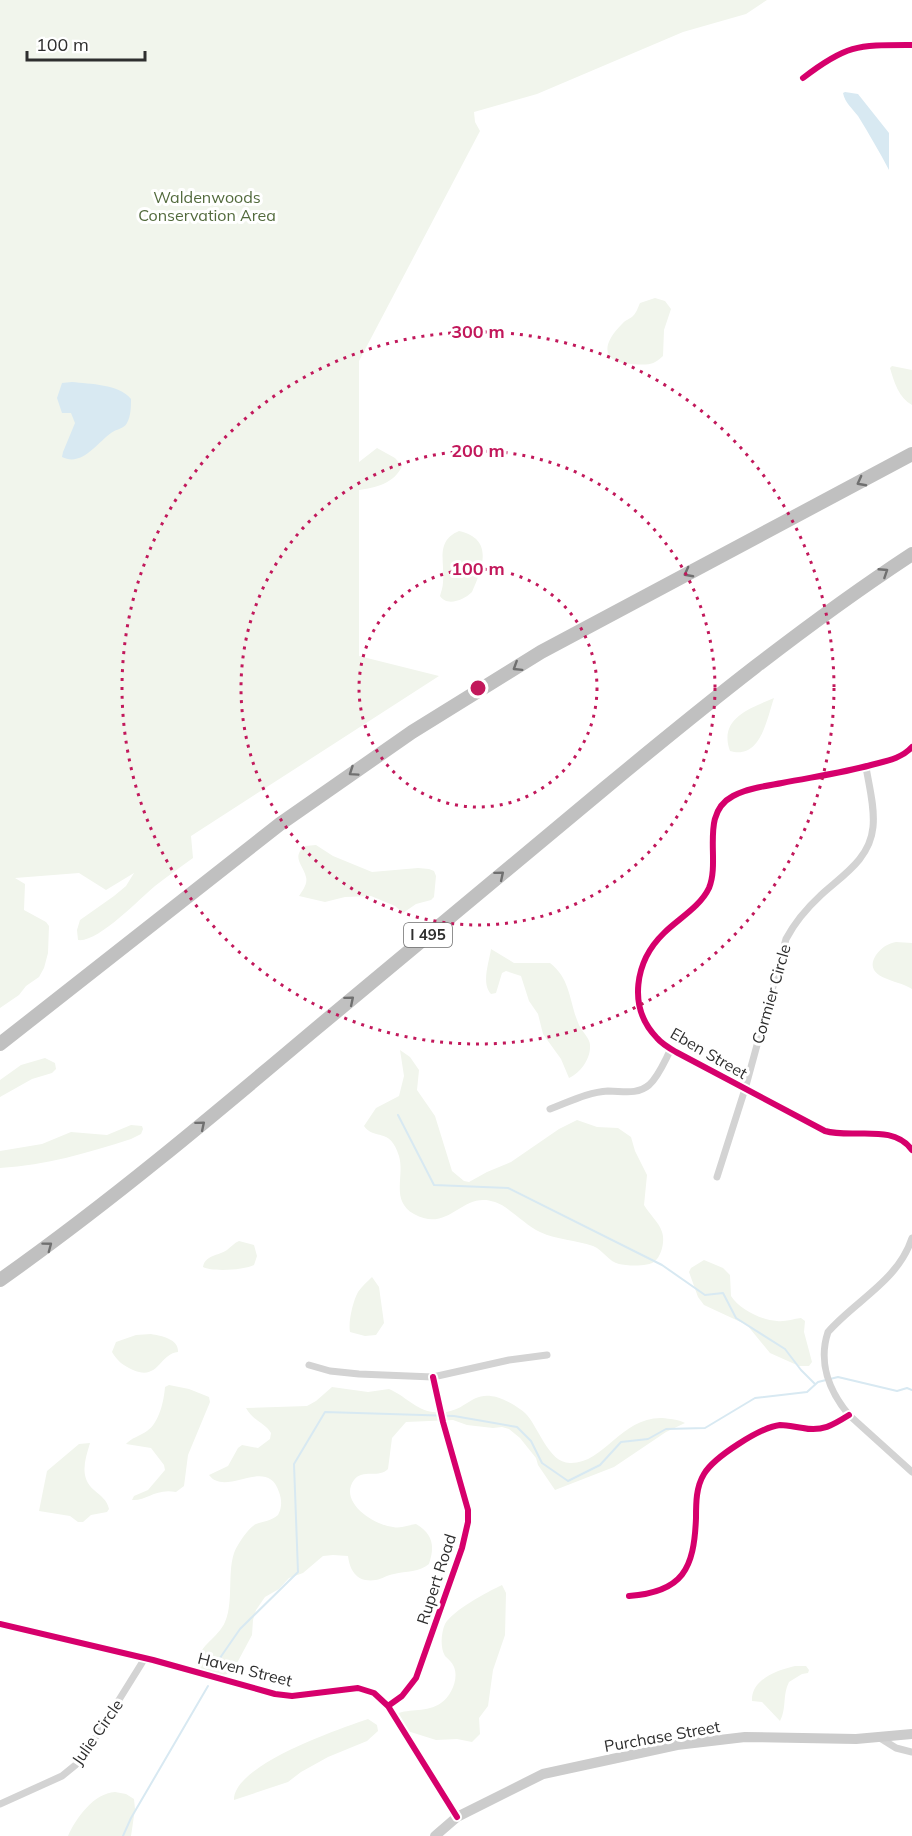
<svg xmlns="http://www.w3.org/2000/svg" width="912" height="1836" font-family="Mulish,sans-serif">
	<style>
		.green { fill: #f1f5ec }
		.water { fill: #d8e9f2 }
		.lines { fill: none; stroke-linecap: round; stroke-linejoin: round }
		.stream { stroke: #d8e9f2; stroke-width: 2 }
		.minor { stroke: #d3d3d3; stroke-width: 7 }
		.secondary { stroke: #ccc; stroke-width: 10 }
		.motorway { stroke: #c0c0c0; stroke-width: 14 }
		.cycleway-casing { stroke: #fff; stroke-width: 10 }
		.cycleway { stroke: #d6006c; stroke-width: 6 }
		.oneway { stroke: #707070 }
		.ring { fill: none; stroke: #c2185b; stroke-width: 3; stroke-dasharray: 3 6 }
		.labels { text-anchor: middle; stroke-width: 6; stroke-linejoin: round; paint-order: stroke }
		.shield { fill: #fff; stroke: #6d6d6d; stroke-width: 1.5 }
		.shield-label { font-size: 15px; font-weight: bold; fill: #2e2e2e }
		.park-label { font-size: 16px; fill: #526a3c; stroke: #fff }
		.street-label { font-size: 16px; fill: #2e2e2e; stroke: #fff }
		.centre { fill: #c2185b; stroke: #fff; stroke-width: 3 }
		.ring-label { font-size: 18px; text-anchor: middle; font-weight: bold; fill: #c2185b; stroke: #fff; stroke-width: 6; stroke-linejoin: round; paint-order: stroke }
	</style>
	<rect width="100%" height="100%" fill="#fff"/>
	<path class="green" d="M 0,0 L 767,0 L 746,14 L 683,32 L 537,94 L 474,112 L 475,122 L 480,131 L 359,361 L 359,462 L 377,448 L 395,458 L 402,466 C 395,483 375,488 359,490 L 359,656 L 439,676 L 191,836 L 193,858 C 180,867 167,877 155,886 C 139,899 98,943 78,940 L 77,930 L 80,920 L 114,896 L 126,886 L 134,873 L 106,890 L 79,873 L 15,878 L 25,884 L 24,910 L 46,922 L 49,926 L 48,953 L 44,968 L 39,977 L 26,986 L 19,995 L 0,1008 Z
		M 655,298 L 665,301 L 671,309 L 664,330 L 663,356 C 653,366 646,365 632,364 C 600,362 602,344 622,324 C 625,320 630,319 633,316 C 637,312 638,307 640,303 Z
		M 892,366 L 912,370 L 912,405 C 899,398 894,382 890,368 Z
		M 459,531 C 494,539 483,567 472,592 C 464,600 447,607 440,596 C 441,592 443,587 443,582 C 445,562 435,541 459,531 Z
		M 774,698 C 767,718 761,760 730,751 C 718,718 751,708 774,698 Z
		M 316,845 L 333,856 L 372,872 L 418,868 L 429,869 L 434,871 L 436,876 L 434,897 L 431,900 L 416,904 L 403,913 L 395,906 L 371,896 L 345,897 L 325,902 L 299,896 C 302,891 308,884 306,877 C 303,865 291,857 305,846 Z
		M 896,942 L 912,943 L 912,989 C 900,980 861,979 876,955 C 882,947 887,944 896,942 Z
		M 491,949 L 514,963 L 550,963 C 571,979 569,1002 579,1025 C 582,1032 590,1038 590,1045 C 591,1058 581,1073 569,1078 L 561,1059 L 543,1034 L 538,1014 L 529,1001 L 521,976 L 506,971 L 502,973 L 496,993 L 491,994 C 481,983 489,963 491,949 Z
		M 400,1050 L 410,1057 L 419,1070 L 417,1090 L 435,1116 L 452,1171 L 464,1181 L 469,1182 L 487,1172 L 511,1162 L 559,1129 L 577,1120 L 597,1127 L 618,1128 L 631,1137 L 635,1151 L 647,1175 L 644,1205 C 649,1214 659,1222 662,1232 C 665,1240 662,1255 655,1261 C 649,1267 627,1266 619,1264 C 609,1262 603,1250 593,1246 C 576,1240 557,1240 540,1232 C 525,1225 508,1206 495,1202 C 461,1190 450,1234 414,1214 C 390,1200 405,1177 399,1156 C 390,1126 374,1141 364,1126 L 376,1108 L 399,1096 L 404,1076 Z
		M 45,1058 L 55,1063 L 56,1069 L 52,1073 L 32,1079 L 0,1097 L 0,1080 L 21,1065 Z
		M 131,1125 L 142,1126 L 143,1129 L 141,1134 L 131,1139 C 87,1153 47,1165 0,1168 L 0,1151 L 42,1144 L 71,1132 L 107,1135 Z
		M 239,1241 L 254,1245 L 257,1256 L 254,1265 C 245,1270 212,1272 203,1267 C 205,1255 218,1256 227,1250 C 231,1247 234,1243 239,1241 Z
		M 704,1260 L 723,1268 L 730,1275 L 731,1296 C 739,1309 761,1320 777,1321 C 785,1322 793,1319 801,1318 L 805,1321 L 804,1332 L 812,1362 L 809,1366 L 799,1366 L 770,1353 L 747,1325 L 704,1305 L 698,1297 L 689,1272 L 691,1268 Z
		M 372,1277 L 379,1287 L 384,1323 L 376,1335 L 365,1336 L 350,1332 C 348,1322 353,1301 358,1292 C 362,1286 368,1281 372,1277 Z
		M 151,1334 C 162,1336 179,1339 178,1352 C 159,1354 159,1381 133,1370 C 123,1365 118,1362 112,1352 L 116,1342 L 136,1335 Z
		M 169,1385 L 189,1389 L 209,1397 L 210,1402 L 188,1455 L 184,1486 L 176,1492 C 155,1488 147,1501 132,1500 L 134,1496 L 148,1490 L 165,1470 L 164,1465 L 151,1448 L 126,1444 C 131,1438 140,1436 147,1431 C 159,1423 164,1401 165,1387 Z
		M 332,1387 L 368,1392 L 389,1389 C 404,1395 416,1410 433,1412 C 472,1417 469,1379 514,1405 C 517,1407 522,1410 525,1413 C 538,1425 548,1463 570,1463 C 604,1464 621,1417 662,1418 C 670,1419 678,1419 685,1423 L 666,1432 L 614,1467 L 555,1490 L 538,1465 L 536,1458 L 520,1438 L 509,1429 L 502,1427 L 493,1428 L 467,1425 L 453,1420 L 406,1422 L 392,1438 L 388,1469 C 378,1479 363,1468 354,1480 C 338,1502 374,1525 393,1527 C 401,1529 408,1525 416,1524 C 433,1534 435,1546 429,1564 C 420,1572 406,1571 394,1574 C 387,1575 382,1579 376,1580 C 358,1583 350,1572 348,1556 L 333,1555 L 323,1556 L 303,1573 L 289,1578 L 279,1589 L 265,1597 L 256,1610 L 253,1620 L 252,1635 L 237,1663 L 227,1674 L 217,1677 L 206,1676 C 185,1650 216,1643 225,1622 C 235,1600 225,1564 238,1545 C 242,1538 250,1527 256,1524 C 264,1521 271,1521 278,1515 C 282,1508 282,1500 279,1492 C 267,1455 226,1498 209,1475 L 228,1466 L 238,1448 L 242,1445 L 258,1448 L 270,1439 L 271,1433 C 264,1422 254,1422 246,1408 L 307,1406 L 316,1401 Z
		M 90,1443 C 85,1460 79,1477 94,1490 C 101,1496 107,1500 109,1509 L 107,1512 L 91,1515 L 83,1522 L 78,1522 L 70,1516 L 39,1511 L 47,1471 L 79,1444 Z
		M 502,1585 L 506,1593 L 505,1635 L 493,1670 L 488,1706 L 479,1718 L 480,1734 L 472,1742 L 457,1739 L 436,1740 L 398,1728 L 394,1725 L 396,1714 C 410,1708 427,1713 441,1703 C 451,1696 459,1679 454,1667 C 452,1662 448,1659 445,1656 C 440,1648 441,1633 445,1624 C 452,1611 487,1592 502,1585 Z
		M 795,1666 L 806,1666 L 809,1670 L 808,1673 L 802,1674 L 789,1682 C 782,1696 787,1707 780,1721 L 762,1702 L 752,1701 C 751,1679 778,1670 795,1666 Z
		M 368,1719 L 377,1725 L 378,1731 L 367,1741 L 328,1757 L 301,1772 L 288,1782 L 234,1800 C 233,1765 339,1729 368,1719 Z
		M 115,1792 L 126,1794 L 134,1799 L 135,1809 L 131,1836 L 68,1836 C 76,1818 94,1793 115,1792 Z"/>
	<path class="water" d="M 845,92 L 858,94 L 889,133 L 889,170 C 879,151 869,134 858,116 C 852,108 845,103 843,93 Z
		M 72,382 C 90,384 119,384 131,399 C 131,406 131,416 127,423 C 124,429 116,429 111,433 C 97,443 82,467 62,457 L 63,452 L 75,423 L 71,413 L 62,413 L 57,398 L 62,383 Z"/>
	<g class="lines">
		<path class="stream" d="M 398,1115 L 434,1185 L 508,1188 L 662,1265 L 705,1295 L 723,1293 L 736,1318 L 785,1349 L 801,1370 L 815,1384
			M 213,1668 L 240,1629 L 298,1572 L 294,1464 L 325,1412 L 454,1416 L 517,1427 L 531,1441 L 542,1463 L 568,1481 L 600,1465 L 621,1442 L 648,1439 L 666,1429 L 705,1428 L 755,1398 L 807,1392 L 818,1382 L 838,1377 L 897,1391 L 907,1388 L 912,1390
			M 123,1836 L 131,1818 L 208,1686"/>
		<path class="minor" d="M 803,78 C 847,44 858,45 912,45
			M 912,747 C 901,759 886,761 871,765 C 842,773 812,777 782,783 C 766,786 748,788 733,796 C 699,814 721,859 709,888 C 700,907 678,919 664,933 C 635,961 627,1007 657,1038 C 662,1044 669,1048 676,1052 L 825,1131 C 853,1139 893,1123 912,1150
			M 550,1109 C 569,1102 588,1092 608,1091 C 623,1091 637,1095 649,1085 C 659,1076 665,1060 671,1049
			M 717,1177 L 745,1089 L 786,939 C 795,922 808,907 821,895 C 843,875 870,859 873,827 C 875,807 869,786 866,767
			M 912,1238 C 898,1281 856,1300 828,1332 C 818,1362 829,1391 849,1415 L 912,1472
			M 309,1365 L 330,1371 L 359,1374 L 433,1377 L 509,1360 L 547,1355
			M 629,1596 C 683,1592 694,1569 696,1518 C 696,1503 696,1487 704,1474 C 714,1457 761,1427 780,1425 C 788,1425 795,1427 803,1428 C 822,1432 833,1425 849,1415
			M 0,1624 L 153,1660 L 275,1694 L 292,1696 L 358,1688 L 374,1693 L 388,1706 L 457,1817
			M 388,1706 L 402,1696 L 416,1678 L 462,1548 L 468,1522 L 468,1510 L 443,1422 L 433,1377
			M 880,1738 L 896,1748 L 912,1752
			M 0,1804 L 62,1776 L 78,1763 L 89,1748 L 145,1658"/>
		<path class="secondary" d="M 435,1836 L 457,1817 L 543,1774 L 677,1745 L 745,1737 L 856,1739 L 912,1734"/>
		<path class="motorway" d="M 0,1044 L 280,824 L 412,732 L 541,652 L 912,454
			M 0,1280 C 109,1203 210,1118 312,1032 C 409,951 507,870 605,788 C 704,706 804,625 912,554"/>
		<g class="cycleway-casing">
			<path id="cycleway" d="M 803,78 C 847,44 858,45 912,45
				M 912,747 C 901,759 886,761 871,765 C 842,773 812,777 782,783 C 766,786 748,788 733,796 C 699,814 721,859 709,888 C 700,907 678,919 664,933 C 635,961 627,1007 657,1038 C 662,1044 669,1048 676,1052 L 825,1131 C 853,1139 893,1123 912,1150
				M 629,1596 C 683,1592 694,1569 696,1518 C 696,1503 696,1487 704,1474 C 714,1457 761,1427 780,1425 C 788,1425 795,1427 803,1428 C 822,1432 833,1425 849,1415
				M 0,1624 L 153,1660 L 275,1694 L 292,1696 L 358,1688 L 374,1693 L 388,1706 L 457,1817
				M 388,1706 L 402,1696 L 416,1678 L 462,1548 L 468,1522 L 468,1510 L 443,1422 L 433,1377"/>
		</g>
		<use href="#cycleway" class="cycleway"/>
	</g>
	<defs><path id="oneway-chevron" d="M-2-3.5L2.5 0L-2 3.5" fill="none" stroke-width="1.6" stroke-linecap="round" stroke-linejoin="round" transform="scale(1.5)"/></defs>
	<g class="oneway">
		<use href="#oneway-chevron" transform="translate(861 482) rotate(152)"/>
		<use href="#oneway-chevron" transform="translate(884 572) rotate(-33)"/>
		<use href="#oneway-chevron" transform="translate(688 573) rotate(152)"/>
		<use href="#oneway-chevron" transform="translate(517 667) rotate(148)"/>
		<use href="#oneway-chevron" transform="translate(353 772) rotate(146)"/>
		<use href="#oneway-chevron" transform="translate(500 875) rotate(-40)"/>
		<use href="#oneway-chevron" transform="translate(350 1000) rotate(-40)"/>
		<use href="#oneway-chevron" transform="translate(201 1125) rotate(-40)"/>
		<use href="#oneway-chevron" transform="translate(48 1246) rotate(-37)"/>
	</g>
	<g class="ring">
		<circle cx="478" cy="688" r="119"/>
		<circle cx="478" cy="688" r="237"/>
		<circle cx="478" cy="688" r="356"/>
	</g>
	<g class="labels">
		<rect class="shield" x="404" y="923" width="48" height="24" rx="4.5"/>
		<g class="shield-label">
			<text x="428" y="940">I 495</text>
		</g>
		<g class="park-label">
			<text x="207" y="203">Waldenwoods<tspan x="207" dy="18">Conservation Area</tspan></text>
		</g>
		<g class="street-label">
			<text transform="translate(771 994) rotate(-74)" y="6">Cormier Circle</text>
			<text transform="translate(709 1053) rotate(30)" y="6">Eben Street</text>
			<text transform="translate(436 1579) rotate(-72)" y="6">Rupert Road</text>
			<text transform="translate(245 1669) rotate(14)" y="6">Haven Street</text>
			<text transform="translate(97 1732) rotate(-55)" y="6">Julie Circle</text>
			<text transform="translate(662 1736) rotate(-10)" y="6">Purchase Street</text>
		</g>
	</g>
	<circle cx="478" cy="688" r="9" class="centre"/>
	<g class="ring-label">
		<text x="478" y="338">300 m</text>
		<text x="478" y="457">200 m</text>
		<text x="478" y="575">100 m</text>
	</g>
	<path d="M27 51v9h118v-9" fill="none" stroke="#2e2e2e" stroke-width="3"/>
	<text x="36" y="51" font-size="18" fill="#2e2e2e" stroke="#ffffff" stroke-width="4.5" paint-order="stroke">100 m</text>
</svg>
